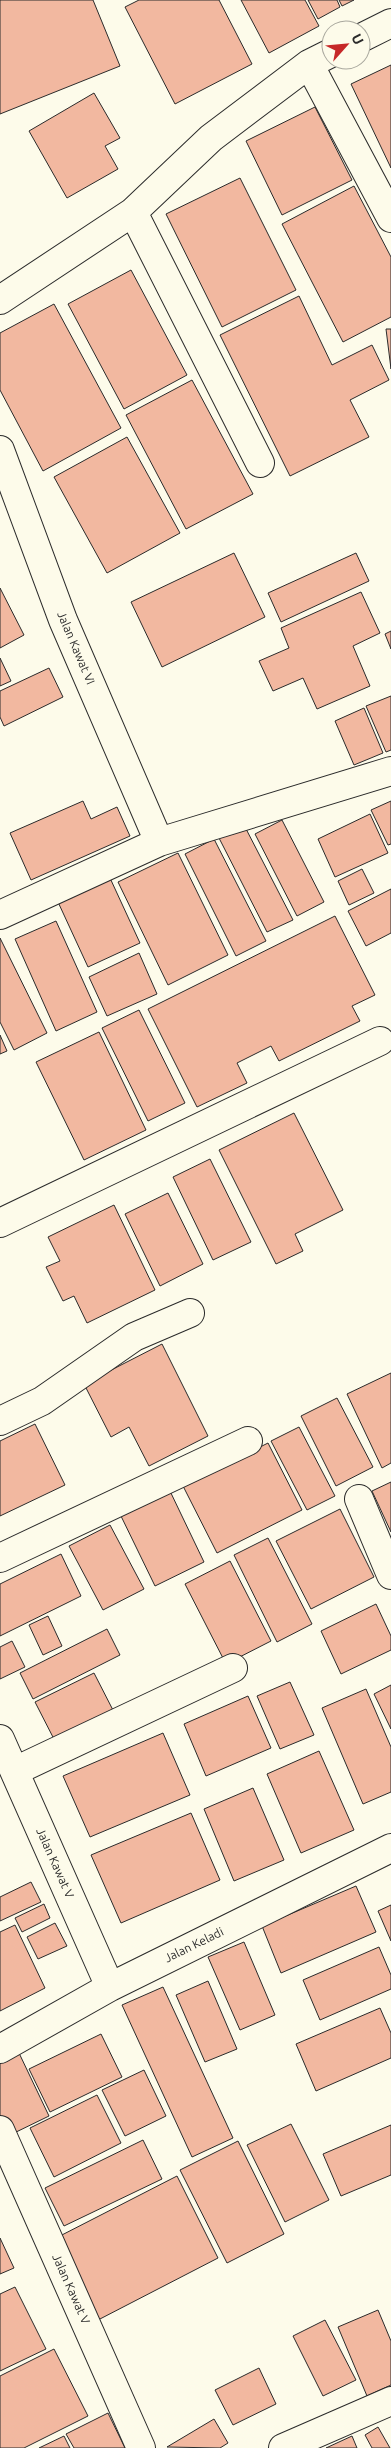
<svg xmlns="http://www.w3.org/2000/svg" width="391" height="2448" font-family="Ubuntu,sans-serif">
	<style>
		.building { fill: #f2b8a0; stroke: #2b2b2b }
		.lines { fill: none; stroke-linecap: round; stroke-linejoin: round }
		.minor-casing { stroke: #2b2b2b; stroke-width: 30 }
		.minor { stroke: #fdfbea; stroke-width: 28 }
		.labels { text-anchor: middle; stroke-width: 4; stroke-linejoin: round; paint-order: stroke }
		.street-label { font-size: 12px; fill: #2b2b2b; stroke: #fdfbea }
	</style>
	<rect width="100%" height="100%" fill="#fdfbea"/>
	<path class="building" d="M 0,0 L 93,0 L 120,66 L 0,114 Z
		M 139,0 L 219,0 L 252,64 L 175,104 L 125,7 Z
		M 241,0 L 305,0 L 319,26 L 269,53 Z
		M 308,0 L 337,0 L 340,7 L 318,19 Z
		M 339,0 L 354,0 L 342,6 Z
		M 391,65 L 391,168 L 351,84 Z
		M 94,93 L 120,138 L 105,146 L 118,169 L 67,198 L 29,131 Z
		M 315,107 L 352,180 L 282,215 L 246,141 Z
		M 240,178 L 296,290 L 222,327 L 166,214 Z
		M 354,186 L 391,257 L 391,317 L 343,342 L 282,224 Z
		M 131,270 L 187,375 L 124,409 L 68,304 Z
		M 299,296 L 332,365 L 372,345 L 389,380 L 350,400 L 369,437 L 290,476 L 220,335 Z
		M 54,304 L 121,428 L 43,471 L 0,390 L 0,333 Z
		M 386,329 L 391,329 L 391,369 Z
		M 192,380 L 253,494 L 186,529 L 126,415 Z
		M 127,437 L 180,533 L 107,573 L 54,477 Z
		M 234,553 L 265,617 L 162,667 L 131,602 Z
		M 356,553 L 369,581 L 281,622 L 268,593 Z
		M 0,588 L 24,635 L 0,648 Z
		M 361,592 L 380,633 L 353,646 L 370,686 L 317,709 L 303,678 L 273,691 L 259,661 L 289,648 L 281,628 Z
		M 391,631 L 391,649 L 385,634 Z
		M 0,658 L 11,681 L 0,686 Z
		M 49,668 L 63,697 L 4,726 L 0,717 L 0,691 Z
		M 391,696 L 391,750 L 386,752 L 366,706 Z
		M 364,708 L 383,753 L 354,765 L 335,721 Z
		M 83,801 L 91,819 L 117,807 L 130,836 L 31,880 L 10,833 Z
		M 391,801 L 391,844 L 388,845 L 371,810 Z
		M 370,814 L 388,853 L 335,877 L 318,839 Z
		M 282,820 L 324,902 L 297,916 L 255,834 Z
		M 244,825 L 293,920 L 267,932 L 219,838 Z
		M 214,839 L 266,941 L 236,956 L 185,854 Z
		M 178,853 L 228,955 L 168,985 L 118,882 Z
		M 362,869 L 374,893 L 349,905 L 338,881 Z
		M 110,878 L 140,943 L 88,967 L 58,902 Z
		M 391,889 L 391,933 L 366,946 L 348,911 Z
		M 335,916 L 375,995 L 352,1006 L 360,1021 L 279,1061 L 271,1046 L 237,1063 L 247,1083 L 197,1107 L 148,1009 Z
		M 56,921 L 97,1012 L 56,1031 L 15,939 Z
		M 0,938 L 47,1033 L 14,1050 L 0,1022 Z
		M 139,953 L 157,994 L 107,1016 L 89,977 Z
		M 139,1010 L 185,1103 L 148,1121 L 102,1028 Z
		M 99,1032 L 146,1130 L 84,1160 L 36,1062 Z
		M 0,1035 L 7,1051 L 0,1054 Z
		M 294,1113 L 343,1210 L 295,1234 L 303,1251 L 276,1264 L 219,1150 Z
		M 210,1159 L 251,1242 L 213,1260 L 173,1177 Z
		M 168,1193 L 203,1264 L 160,1286 L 125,1214 Z
		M 114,1205 L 155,1290 L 87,1323 L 74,1296 L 63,1301 L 46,1267 L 60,1261 L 48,1237 Z
		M 162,1344 L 208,1436 L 149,1466 L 129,1427 L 111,1437 L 84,1384 Z
		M 391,1373 L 391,1463 L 382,1468 L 347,1394 Z
		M 337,1398 L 373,1467 L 336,1486 L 301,1416 Z
		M 35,1424 L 65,1485 L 0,1516 L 0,1441 Z
		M 299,1427 L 335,1496 L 307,1510 L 271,1441 Z
		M 268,1443 L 302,1510 L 217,1553 L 183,1486 Z
		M 391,1482 L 391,1532 L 372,1491 Z
		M 169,1489 L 204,1562 L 155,1586 L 120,1514 Z
		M 340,1509 L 374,1577 L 311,1609 L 276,1541 Z
		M 110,1525 L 144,1589 L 103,1610 L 69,1546 Z
		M 268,1538 L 312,1624 L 277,1642 L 234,1555 Z
		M 61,1554 L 81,1596 L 0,1636 L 0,1584 Z
		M 230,1561 L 271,1641 L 226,1664 L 185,1584 Z
		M 376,1604 L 391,1636 L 391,1650 L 341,1674 L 321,1631 Z
		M 48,1616 L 62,1646 L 43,1655 L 29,1625 Z
		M 107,1629 L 120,1655 L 33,1699 L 20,1673 Z
		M 12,1641 L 25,1667 L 0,1679 L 0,1647 Z
		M 94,1673 L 116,1716 L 57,1745 L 35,1702 Z
		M 290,1682 L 314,1735 L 280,1749 L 257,1696 Z
		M 391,1685 L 391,1729 L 374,1694 Z
		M 366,1689 L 391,1747 L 391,1792 L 363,1804 L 322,1708 Z
		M 248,1696 L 271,1748 L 206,1776 L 184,1724 Z
		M 163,1733 L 190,1795 L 90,1837 L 63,1776 Z
		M 319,1751 L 354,1830 L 301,1853 L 267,1774 Z
		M 253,1788 L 284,1860 L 234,1881 L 204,1809 Z
		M 191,1813 L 220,1880 L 121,1923 L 91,1855 Z
		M 31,1882 L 41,1902 L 0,1921 L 0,1897 Z
		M 356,1886 L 376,1932 L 281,1973 L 262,1926 Z
		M 44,1904 L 50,1918 L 22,1932 L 15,1918 Z
		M 391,1905 L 391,1941 L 378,1911 Z
		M 55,1923 L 67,1946 L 38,1959 L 27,1937 Z
		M 15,1925 L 45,1988 L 0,2011 L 0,1932 Z
		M 244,1942 L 275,2015 L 240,2030 L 208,1957 Z
		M 379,1947 L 391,1975 L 391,1989 L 320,2020 L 303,1980 Z
		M 208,1981 L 237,2049 L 205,2062 L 176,1995 Z
		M 163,1987 L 233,2138 L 192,2157 L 122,2005 Z
		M 380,2008 L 391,2033 L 391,2058 L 316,2091 L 296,2044 Z
		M 101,2034 L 122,2077 L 50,2112 L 29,2069 Z
		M 19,2053 L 49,2116 L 10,2135 L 0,2115 L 0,2062 Z
		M 144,2070 L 166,2116 L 125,2136 L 102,2090 Z
		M 97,2095 L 121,2143 L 54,2177 L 30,2128 Z
		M 291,2124 L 329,2200 L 285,2222 L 247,2145 Z
		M 391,2125 L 391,2175 L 341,2196 L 323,2154 Z
		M 143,2140 L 162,2179 L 64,2226 L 45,2188 Z
		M 238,2141 L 284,2234 L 227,2263 L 180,2170 Z
		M 177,2176 L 218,2258 L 98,2320 L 56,2238 Z
		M 0,2238 L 14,2268 L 0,2274 Z
		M 15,2287 L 46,2349 L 0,2371 L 0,2294 Z
		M 378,2310 L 391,2341 L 391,2385 L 367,2396 L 338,2327 Z
		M 325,2320 L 356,2380 L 323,2396 L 293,2336 Z
		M 54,2349 L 88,2416 L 24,2448 L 0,2448 L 0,2376 Z
		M 259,2368 L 276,2404 L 233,2425 L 215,2390 Z
		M 108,2413 L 125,2448 L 74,2448 L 66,2434 Z
		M 214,2419 L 228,2443 L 220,2448 L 167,2447 Z
		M 378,2427 L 390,2448 L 372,2448 L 365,2435 Z
		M 64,2436 L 70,2448 L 39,2448 Z
		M 352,2436 L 357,2448 L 326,2448 Z"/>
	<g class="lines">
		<g class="minor-casing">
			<path id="minor" d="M 361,38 L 391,23
				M 309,64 L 391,218
				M 133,212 L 260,463
				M 0,300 L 133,212 L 211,138 L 309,64 L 331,53
				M 0,450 L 63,620 L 159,842
				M 0,915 L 159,842 L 391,771
				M 0,1223 L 380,1041
				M 0,1421 L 42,1401 L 134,1337 L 190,1313
				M 359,1499 L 391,1575
				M 0,1558 L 248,1441
				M 0,1739 L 110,1987
				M 15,1771 L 233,1668
				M 0,2049 L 110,1987 L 391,1848
				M 0,2130 L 141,2448
				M 283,2448 L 391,2401"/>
		</g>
		<use href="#minor" class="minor"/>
	</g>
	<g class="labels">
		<g class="street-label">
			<text transform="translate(76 648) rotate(67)" y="4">Jalan Kawat VI</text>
			<text transform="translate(55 1863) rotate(66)" y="4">Jalan Kawat V</text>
			<text transform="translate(194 1945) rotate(-26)" y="4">Jalan Keladi</text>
			<text transform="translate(71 2289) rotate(66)" y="4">Jalan Kawat V</text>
		</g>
	</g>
	<g transform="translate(346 45) rotate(63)"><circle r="24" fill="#fdfbea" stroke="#a9a89e"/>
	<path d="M0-4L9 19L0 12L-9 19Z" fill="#c62828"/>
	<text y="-8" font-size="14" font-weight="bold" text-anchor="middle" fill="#2b2b2b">U</text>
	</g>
</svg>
